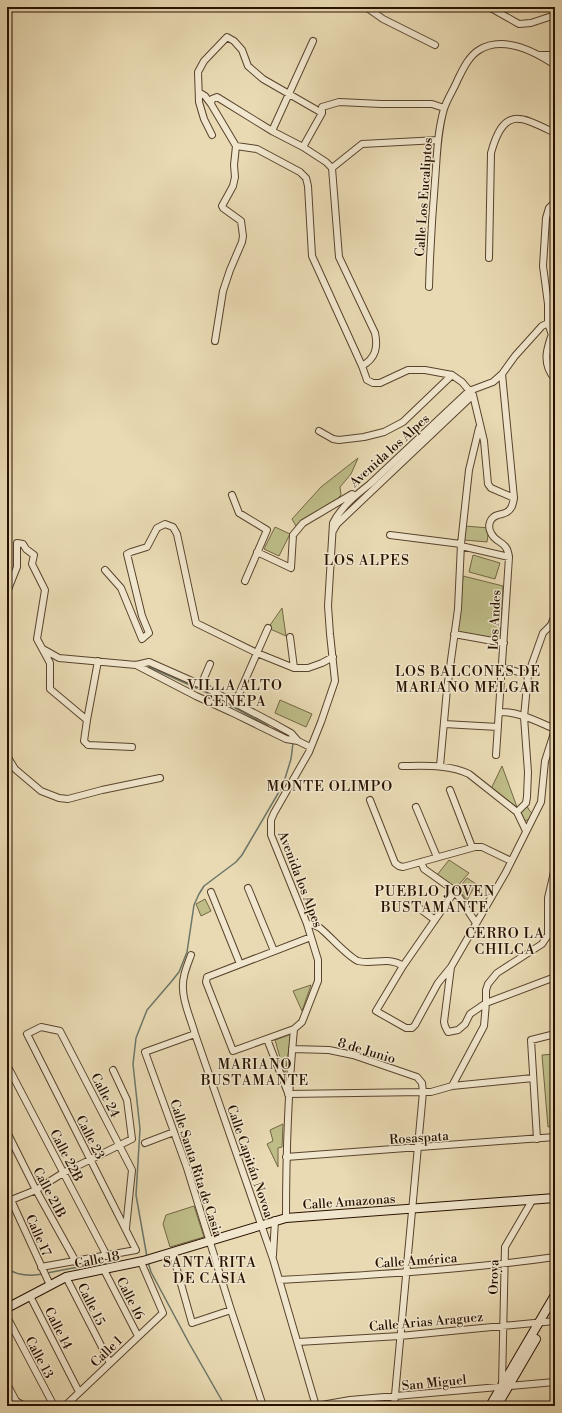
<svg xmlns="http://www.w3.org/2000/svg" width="562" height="1413" font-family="'Libre Bodoni',serif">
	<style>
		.green { fill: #bebd88; stroke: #736744 }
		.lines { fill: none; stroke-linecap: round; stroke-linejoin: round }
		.stream { stroke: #6b7669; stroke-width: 1.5 }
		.street-casing { stroke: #58432d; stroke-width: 8 }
		.secondary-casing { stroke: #281100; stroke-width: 10 }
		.street { stroke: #f1e7ce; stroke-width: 6 }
		.secondary { stroke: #f1e7ce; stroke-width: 8 }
		.labels { text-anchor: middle; stroke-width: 3; stroke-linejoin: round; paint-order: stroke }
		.street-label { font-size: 13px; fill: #281100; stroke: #f1e7ce }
		.neighbourhood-label { font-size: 14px; letter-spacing: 1px; fill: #281100; stroke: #f1e7ce }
	</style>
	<rect width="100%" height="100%" fill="#e9dab3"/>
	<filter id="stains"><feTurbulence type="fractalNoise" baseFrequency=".005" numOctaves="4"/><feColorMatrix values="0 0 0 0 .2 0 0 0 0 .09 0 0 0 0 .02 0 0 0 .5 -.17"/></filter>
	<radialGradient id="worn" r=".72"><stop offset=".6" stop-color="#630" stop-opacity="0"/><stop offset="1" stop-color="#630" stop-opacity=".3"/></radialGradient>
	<path class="green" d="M 358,458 L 351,474 L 340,487 L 341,495 L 334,502 L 296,526 L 292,519 L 321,487 Z
		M 465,526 L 489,528 L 487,542 L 464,540 Z
		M 275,527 L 290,534 L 279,556 L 264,549 Z
		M 473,555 L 500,563 L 495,579 L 469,572 Z
		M 463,576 L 503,586 L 500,640 L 458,633 Z
		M 282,608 L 286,636 L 268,628 Z
		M 280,700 L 312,714 L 306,727 L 275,713 Z
		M 502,766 L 517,807 L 491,789 Z
		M 527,806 L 529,810 L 532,813 L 530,819 L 524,821 L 521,812 Z
		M 449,860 L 469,873 L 456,888 L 437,875 Z
		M 467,878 L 476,884 L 467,900 L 458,889 Z
		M 205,899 L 211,911 L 201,916 L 196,904 Z
		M 311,985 L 302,1011 L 293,991 Z
		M 291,1034 L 285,1075 L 275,1040 Z
		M 555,1054 L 555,1126 L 548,1127 L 542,1055 Z
		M 283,1124 L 282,1147 L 278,1148 L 278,1167 L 267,1144 L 273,1141 L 270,1130 Z
		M 194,1206 L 204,1237 L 170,1247 L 163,1224 L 166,1215 Z"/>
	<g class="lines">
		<path class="stream" d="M 149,667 L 210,694 L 268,726
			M 274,729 L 286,736
			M 147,1257 L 136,1195 L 140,1129 L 133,1064 L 136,1038 L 147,1010 L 171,982 L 179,972 L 187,952 L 194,905 L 199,894 L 204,886 L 236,862 L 242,855 L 283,785 L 291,759 L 293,743
			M 148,1262 L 151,1272 L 189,1343 L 225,1406
			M 7,1268 C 16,1276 32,1276 43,1274
			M 47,1273 L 73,1268 L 116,1263"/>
		<g class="street-casing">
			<path id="street" d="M 366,7 L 383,19 L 435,45
				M 489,7 L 519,24 L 531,23 L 555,15
				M 541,55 L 555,55
				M 199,94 L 200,93 L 205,96 L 211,104
				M 272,131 L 313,41
				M 212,135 L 204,119 L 199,102 L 198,72 L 204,61 L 227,37 L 234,41 L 242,50 L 248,66 L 263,79 L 322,113
				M 236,146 L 257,149 L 300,172 L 306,178 L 308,186 L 312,256 L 362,366 L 367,380 L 373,383 L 380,383 L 408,370 L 425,370 L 452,375 L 462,382 L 473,395 L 484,441 L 488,484 L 491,488 L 514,498
				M 303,147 L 322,113 L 322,107 L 339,102 L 381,104 L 432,104 L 444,108
				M 332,168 L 362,144 L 438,140
				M 489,258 L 491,153 C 504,106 520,116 555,133
				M 429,287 C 430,252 432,217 435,181 C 437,157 437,133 444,109 C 447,99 454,89 458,79 C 463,69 469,56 479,50 C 503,35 534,51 555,65
				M 555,326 C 548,344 540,363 555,379
				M 552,335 L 548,323 L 548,304 L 543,266 L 546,218 L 549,208 L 555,202
				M 215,341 L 223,291 L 230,270 L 242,242 L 243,236 L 241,221 L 223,208 L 222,206 L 233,186 L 235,177 L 234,165 L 236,146 L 211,104 L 212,99 L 217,97 L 272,131 L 303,147 L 326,162 L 332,168 L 339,257 L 375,333 C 378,347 376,358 362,366
				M 319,431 L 333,439 L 339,440 L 364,437 L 384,432 L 403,422 L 452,375
				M 232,495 L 239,513 L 267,530 L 245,581
				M 333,531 L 337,524 L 473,395
				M 390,535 L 461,544
				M 461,546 L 509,557
				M 257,552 L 291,568 L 293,535 L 303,523 L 352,494 L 355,496
				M 105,570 L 121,588 L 142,639 L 149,633 L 142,616 L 127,554 L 131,552 L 147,547 L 157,528 L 165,524 L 173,527 L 177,534 L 196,623 L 257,653 L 294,668 L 308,668 L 322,663 L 333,657
				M 7,592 L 17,567 L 17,543 L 23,544 L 26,549 L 34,555 L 32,564 L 45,590 L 37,639 L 50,663 L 50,689 L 87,720 L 98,661
				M 454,634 L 504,643
				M 290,637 L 294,668
				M 43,649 L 59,658 L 136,665 L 149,662 L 201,685 L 273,723 L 291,733 L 298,741 L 310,747
				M 136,665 L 196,696 L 231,712 L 286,739 L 298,741
				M 502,667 L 528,675
				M 201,685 L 210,664
				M 235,703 L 268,628
				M 499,712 C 518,711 538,722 555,729
				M 87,720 L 84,741 L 88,745 L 132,747
				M 444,724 L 498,727
				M 555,730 L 545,761 L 541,802 L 506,872 L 451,967 L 444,1022 L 445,1026 L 448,1032 L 458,1030 L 465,1024 L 470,1014 L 486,1003 L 555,977
				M 496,755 L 509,557 C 507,540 496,544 491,533 C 487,526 490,517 498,515 C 501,514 504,514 507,512 C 512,509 513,504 514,498 L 502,374 L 515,356 L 542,326 L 548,323
				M 7,756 L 15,769 L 41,791 L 59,798 L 68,799 L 102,790 L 160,778
				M 402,766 C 424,766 449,764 469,774 L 517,812
				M 440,766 L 447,689 L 458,609 L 461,544 L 469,470 L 479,428
				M 450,790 L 472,847
				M 370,800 L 395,863 L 399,866 L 403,867 L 475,847 L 482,847 L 511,861
				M 416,807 L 437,857
				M 517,812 L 526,803 L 527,797 L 528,772 L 524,717 L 528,675 L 543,633 L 551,625 L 555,615
				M 517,812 L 526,831
				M 421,862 L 424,869 L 455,891 L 476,923
				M 248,888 L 274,951
				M 211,892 L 240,964
				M 419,908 L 435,920
				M 307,924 L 314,925 L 320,928 C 329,935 348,957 358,961 C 373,965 389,956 403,966
				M 311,937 L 207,977 L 206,982 L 233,1051 L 294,1029 L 302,1022 L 318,981 L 318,960 L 307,924 L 271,835 L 271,820 L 274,813 L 309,752 L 321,722 L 335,681 L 330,634 L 328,606 L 333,523 C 341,507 356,495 370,484 L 469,391 L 493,382 L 502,374
				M 191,955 C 187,966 182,977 183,989 C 183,1003 191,1019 195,1034 L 273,1259 L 316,1406
				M 451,967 L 438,983 L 415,1025 L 412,1028 L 406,1028 L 376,1011 L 403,966 L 455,891
				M 195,1034 L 145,1052 L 187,1168 L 231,1310 L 263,1406
				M 267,1039 L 288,1093
				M 292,1049 L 329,1050 L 353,1055 L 417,1077 L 422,1083 L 423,1092 L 394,1406
				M 7,1065 L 107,1256
				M 452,1086 L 484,1026 L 486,1003 L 486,990 L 488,984 L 497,973 L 542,944 L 548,935 L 548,898 L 555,868
				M 288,1094 L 423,1092 L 431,1092 L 452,1086 L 533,1078
				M 7,1132 L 36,1190 L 76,1262
				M 537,1139 L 531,1040 L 555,1034
				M 145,1143 L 174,1132
				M 286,1157 L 555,1137
				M 7,1195 L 11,1200 L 50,1285
				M 11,1200 L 36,1190 L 63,1173 L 132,1139 L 127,1100 L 113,1070
				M 286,1218 C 286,1154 288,1092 294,1029
				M 172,1252 L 192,1323 L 231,1310
				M 273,1255 L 275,1220
				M 41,1267 L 136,1250 L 27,1034 L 41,1027 L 60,1031 L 132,1170 L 126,1228
				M 104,1270 L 138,1336
				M 66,1277 L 110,1363
				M 279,1280 C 371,1275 463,1270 555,1257
				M 30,1296 L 79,1392
				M 7,1317 L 54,1406
				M 298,1342 L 400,1336 L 555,1321
				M 7,1384 L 16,1401 L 24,1406
				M 502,1385 L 505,1247 L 533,1199
				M 65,1406 L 163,1313 L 141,1262
				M 316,1406 L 350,1400 L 555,1382"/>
		</g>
		<g class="secondary-casing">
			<path id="secondary" d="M 7,1308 L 66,1277 L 143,1261 L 286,1218 L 555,1198
				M 490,1406 L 555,1295
				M 497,1406 L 536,1339"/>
		</g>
		<use href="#street" class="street"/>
		<use href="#secondary" class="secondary"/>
	</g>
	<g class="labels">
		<g class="street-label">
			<text transform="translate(423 197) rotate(-86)" y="5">Calle Los Eucaliptos</text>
			<text transform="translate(389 450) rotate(-42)" y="5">Avenida los Alpes</text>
			<text transform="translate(494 620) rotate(-87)" y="5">Los Andes</text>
			<text transform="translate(301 879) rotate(69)" y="5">Avenida los Alpes</text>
			<text transform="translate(367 1050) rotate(17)" y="5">8 de Junio</text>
			<text transform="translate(106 1095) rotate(63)" y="5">Calle 24</text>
			<text transform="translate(91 1137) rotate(63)" y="5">Calle 23</text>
			<text transform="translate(419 1137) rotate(-4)" y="5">Rosaspata</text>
			<text transform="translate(67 1155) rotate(63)" y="5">Calle 22B</text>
			<text transform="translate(251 1161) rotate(71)" y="5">Calle Capitán Novoa</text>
			<text transform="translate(197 1168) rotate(72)" y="5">Calle Santa Rita de Casia</text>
			<text transform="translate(50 1192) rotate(62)" y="5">Calle 21B</text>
			<text transform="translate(349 1201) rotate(-4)" y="5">Calle Amazonas</text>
			<text transform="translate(39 1235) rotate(66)" y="5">Calle 17</text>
			<text transform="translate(97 1259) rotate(-11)" y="5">Calle 18</text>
			<text transform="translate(416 1260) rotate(-4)" y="5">Calle América</text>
			<text transform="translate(493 1277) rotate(-89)" y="5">Oroya</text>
			<text transform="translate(131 1298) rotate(63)" y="5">Calle 16</text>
			<text transform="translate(92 1304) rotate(63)" y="5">Calle 15</text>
			<text transform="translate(426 1321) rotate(-5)" y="5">Calle Arias Araguez</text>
			<text transform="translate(59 1328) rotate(63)" y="5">Calle 14</text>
			<text transform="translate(106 1351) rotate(-44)" y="5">Calle 1</text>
			<text transform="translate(40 1357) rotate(62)" y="5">Calle 13</text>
			<text transform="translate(434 1382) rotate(-6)" y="5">San Miguel</text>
		</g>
		<g class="neighbourhood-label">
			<text x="367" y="565">LOS ALPES</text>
			<text x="468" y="676">LOS BALCONES DE<tspan x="468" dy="16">MARIANO MELGAR</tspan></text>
			<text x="235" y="690">VILLA ALTO<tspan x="235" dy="16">CENEPA</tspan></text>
			<text x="330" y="791">MONTE OLIMPO</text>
			<text x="435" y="896">PUEBLO JOVEN<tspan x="435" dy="16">BUSTAMANTE</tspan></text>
			<text x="505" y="938">CERRO LA<tspan x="505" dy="16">CHILCA</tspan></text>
			<text x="255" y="1069">MARIANO<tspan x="255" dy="16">BUSTAMANTE</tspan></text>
			<text x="210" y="1267">SANTA RITA<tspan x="210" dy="16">DE CASIA</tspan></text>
		</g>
	</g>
	<rect width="562" height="1413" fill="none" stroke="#e9dab3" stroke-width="24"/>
	<rect x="8" y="8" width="546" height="1397" fill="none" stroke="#281100" stroke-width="2"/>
	<rect x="12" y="12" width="538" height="1389" fill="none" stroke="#281100"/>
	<rect width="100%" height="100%" filter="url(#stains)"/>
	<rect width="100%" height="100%" fill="url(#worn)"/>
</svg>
